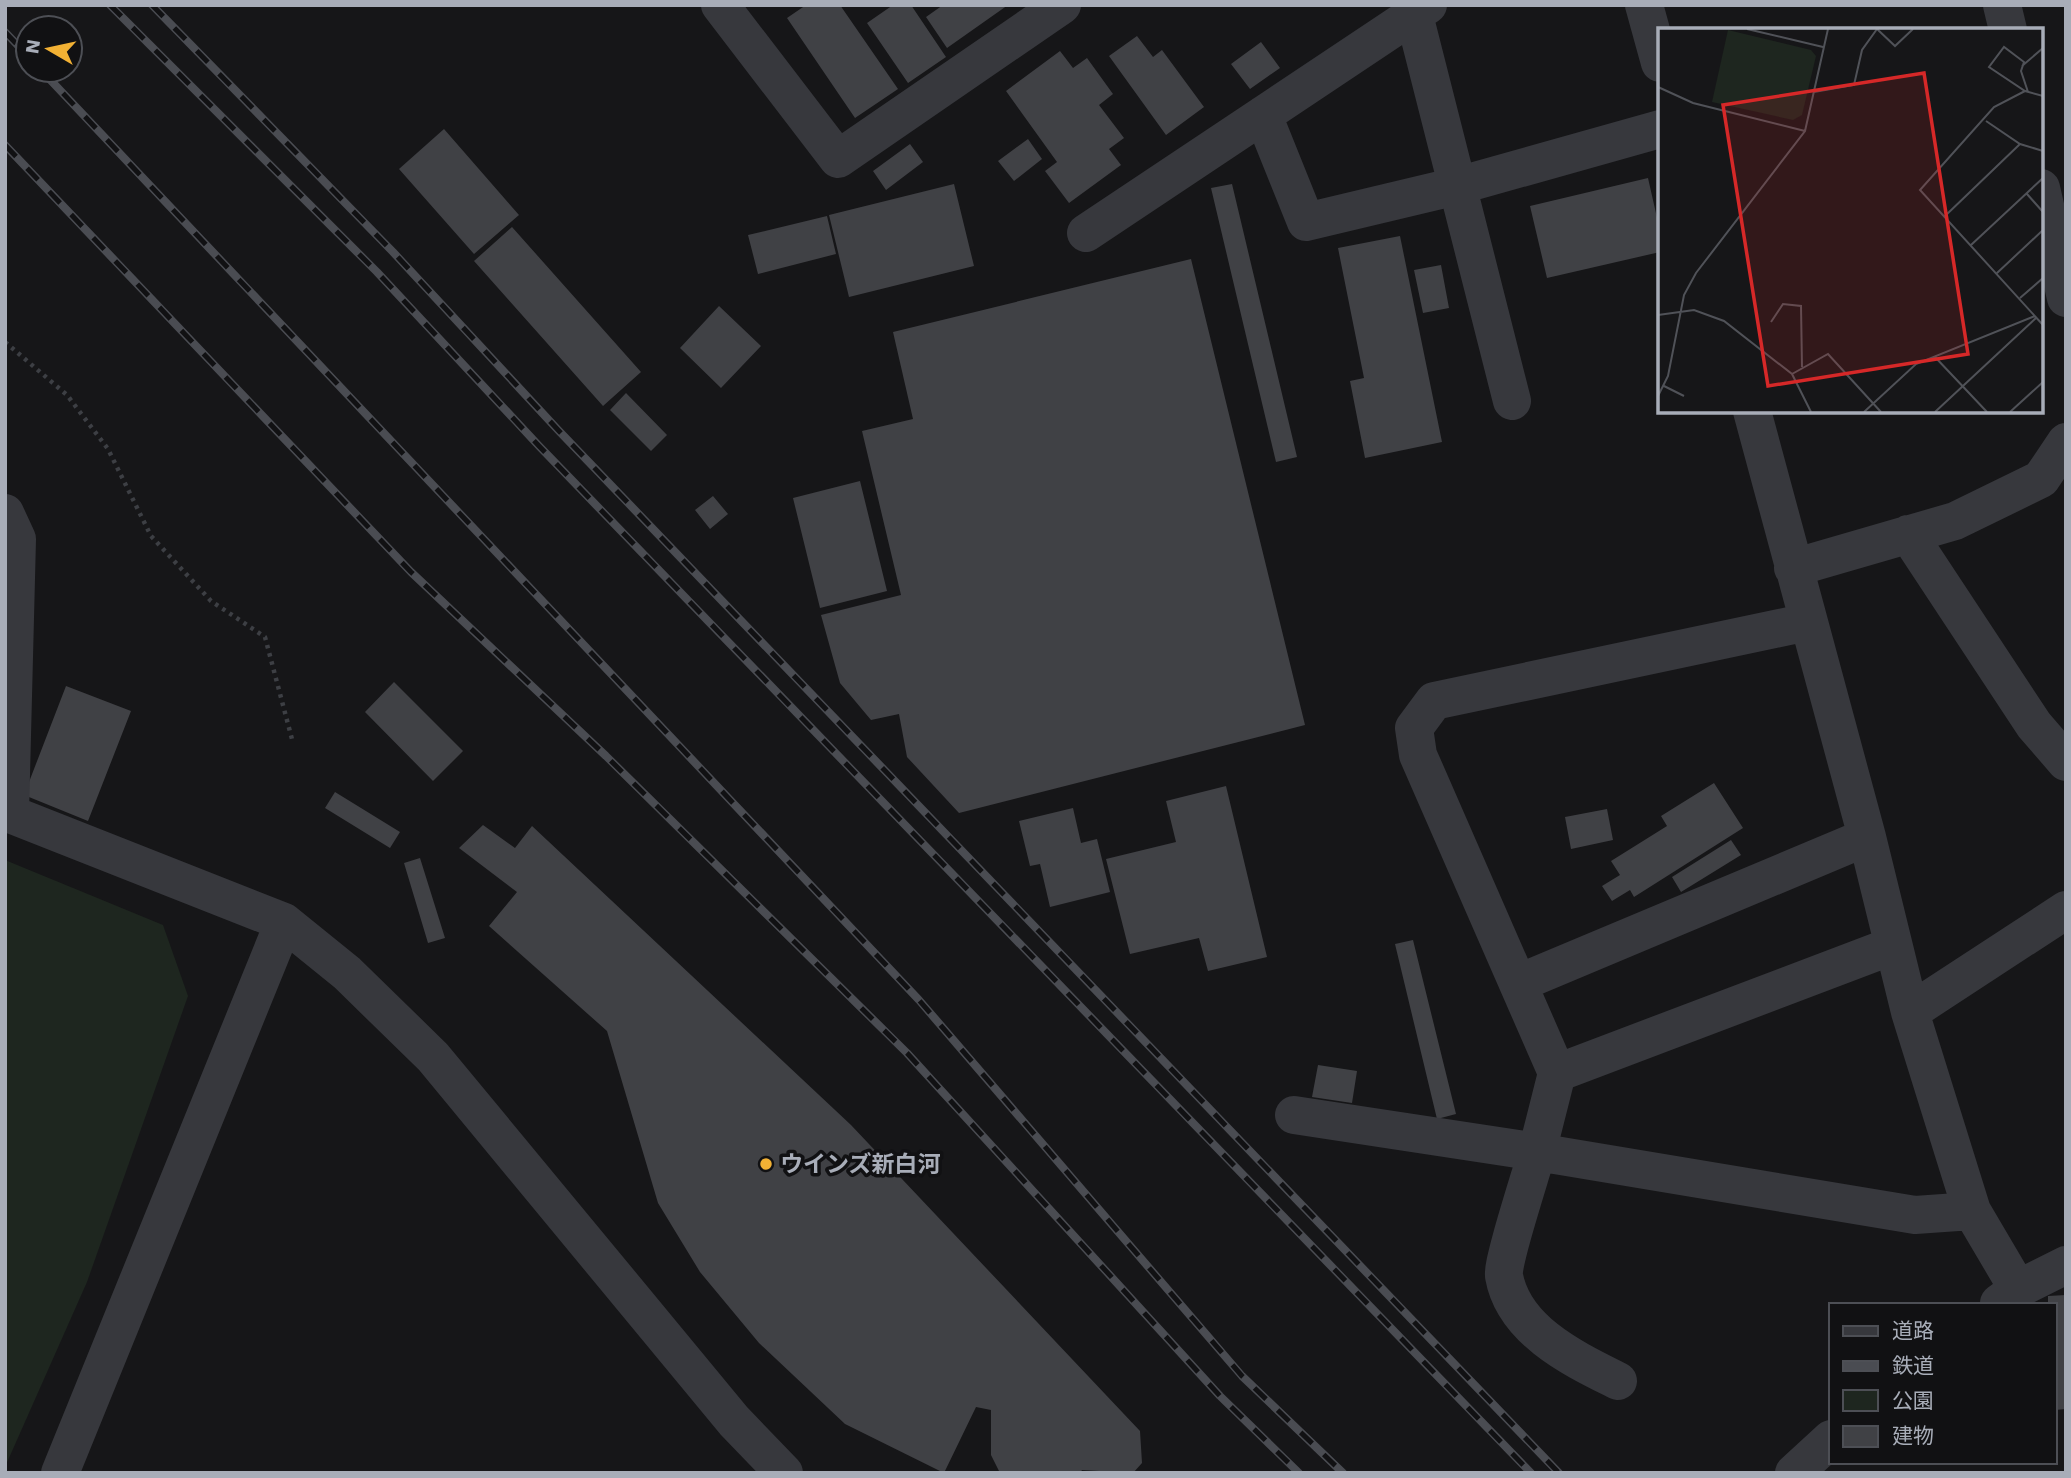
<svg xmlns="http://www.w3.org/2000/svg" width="2071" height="1478" font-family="'Work Sans','Noto Sans JP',sans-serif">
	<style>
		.green { fill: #1e261f }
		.building { fill: #404145 }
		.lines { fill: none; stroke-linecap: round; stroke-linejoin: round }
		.path { stroke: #3d3f44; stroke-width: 4.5; stroke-dasharray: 3.5 5; stroke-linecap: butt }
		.minor { stroke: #37383d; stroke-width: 38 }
		.rail-casing { stroke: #4a4c52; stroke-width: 8 }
		.rail { stroke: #111113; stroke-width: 5; stroke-dasharray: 16; stroke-linecap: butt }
		.poi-dot { fill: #f2b134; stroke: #111113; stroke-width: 2.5 }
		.labels { text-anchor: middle; stroke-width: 7; stroke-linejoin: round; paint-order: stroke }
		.poi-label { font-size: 23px; font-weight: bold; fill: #a8adb8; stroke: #111113; text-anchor: start }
		.inset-road { fill: none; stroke: #505258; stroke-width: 2 }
		.view { fill: #d62828; fill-opacity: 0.15; stroke: #d62828; stroke-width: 3.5 }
		.inset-edge { fill: none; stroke: #a8adb8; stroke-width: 3.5 }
	</style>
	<rect width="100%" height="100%" fill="#161618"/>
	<path class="green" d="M 5,860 L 163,925 L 188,996 L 87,1282 L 5,1467 Z"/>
	<path class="building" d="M 806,5 L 840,5 L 898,89 L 855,118 L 787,18 Z
		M 893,5 L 911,5 L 946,57 L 908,83 L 867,23 Z
		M 943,5 L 1008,5 L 947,48 L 926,17 Z
		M 1137,36 L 1153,57 L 1162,50 L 1204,107 L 1166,135 L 1109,56 Z
		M 1261,42 L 1280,68 L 1250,89 L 1231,64 Z
		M 1060,51 L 1073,68 L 1087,58 L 1113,94 L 1099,105 L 1124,138 L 1109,149 L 1121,165 L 1069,203 L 1045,171 L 1057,162 L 1006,91 Z
		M 444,129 L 519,215 L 474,254 L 399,169 Z
		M 1028,139 L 1042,159 L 1014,181 L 998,161 Z
		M 910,144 L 923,162 L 886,190 L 873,171 Z
		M 1648,178 L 1660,231 L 1660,252 L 1547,278 L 1530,206 Z
		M 954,184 L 974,266 L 849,297 L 829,215 Z
		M 1232,184 L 1297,457 L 1276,462 L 1211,188 Z
		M 827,216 L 836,254 L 758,274 L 748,235 Z
		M 512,227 L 641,372 L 603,406 L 474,261 Z
		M 1400,236 L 1442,442 L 1365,458 L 1350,381 L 1364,378 L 1338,248 Z
		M 1191,259 L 1305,725 L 959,813 L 907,757 L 899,714 L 871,720 L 840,683 L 821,615 L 901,595 L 862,431 L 913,419 L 893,332 Z
		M 1441,265 L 1449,308 L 1423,313 L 1414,270 Z
		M 719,306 L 761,346 L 721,388 L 680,348 Z
		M 626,393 L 667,435 L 651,451 L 610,410 Z
		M 860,481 L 887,591 L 820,608 L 793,498 Z
		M 713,496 L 728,514 L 710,529 L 695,510 Z
		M 394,682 L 463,751 L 433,781 L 365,712 Z
		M 66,686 L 131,711 L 88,821 L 24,795 Z
		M 1714,783 L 1743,828 L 1634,897 L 1630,890 L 1612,901 L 1602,886 L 1620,875 L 1611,861 L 1667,826 L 1661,816 Z
		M 1226,786 L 1267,957 L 1208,971 L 1199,938 L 1130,954 L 1106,859 L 1176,842 L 1166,801 Z
		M 335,792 L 400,832 L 390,848 L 325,808 Z
		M 1073,808 L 1081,843 L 1097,839 L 1110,892 L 1050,907 L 1040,864 L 1030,866 L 1019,821 Z
		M 1607,809 L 1613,840 L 1571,849 L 1565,817 Z
		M 483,825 L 515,848 L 532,826 L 851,1125 L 1140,1431 L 1142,1463 L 1133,1473 L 1082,1470 L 1080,1473 L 1000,1473 L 991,1455 L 991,1410 L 976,1407 L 944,1473 L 845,1424 L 759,1343 L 700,1272 L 658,1203 L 607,1031 L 489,926 L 517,892 L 459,848 Z
		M 1731,840 L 1741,855 L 1681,892 L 1672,877 Z
		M 420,858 L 445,938 L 428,943 L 404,863 Z
		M 1413,940 L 1456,1114 L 1437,1119 L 1395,944 Z
		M 1318,1065 L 1357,1071 L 1352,1103 L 1312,1097 Z
		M 2066,1295 L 2066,1409 L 2055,1410 L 2055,1305 L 2048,1305 L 2048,1296 Z"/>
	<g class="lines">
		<path class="path" d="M 5,342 L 67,395 L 108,449 L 151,536 L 211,601 L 265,637 L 293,743"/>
		<path class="minor" d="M 720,5 L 838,159 L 1062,5
			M 1644,5 L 1660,63
			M 2002,5 L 2008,30
			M 1414,15 L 1512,401
			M 1263,115 L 1306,222 L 1457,186 L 1660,129
			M 2041,188 L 2066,298
			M 1086,233 L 1428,5
			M 1752,411 L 1867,837 L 1910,1012
			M 5,513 L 17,539 L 10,814
			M 1908,534 L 2034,725 L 2066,762
			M 1793,568 L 1955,521 L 2041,479 L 2066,442
			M 5,812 L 284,922 L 347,973 L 433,1057 L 734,1421 L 784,1473
			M 1519,983 L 1867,837
			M 1557,1073 L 1892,946
			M 1294,1115 L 1537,1152 L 1557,1073 L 1418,755 L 1414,728 L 1434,701 L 1808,622
			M 2018,1289 L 1972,1211 L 1910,1012 L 2066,910
			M 1999,1303 L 2018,1289 L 2066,1265
			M 1618,1381 C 1574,1359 1514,1331 1504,1276 C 1501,1265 1532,1171 1537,1152 L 1915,1215 L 1972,1211
			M 60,1473 L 284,922
			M 1794,1473 L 1831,1439"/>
		<g class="rail-casing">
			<path id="rail" d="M 110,5 L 377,272 L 539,446 L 1531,1473
				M 152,5 L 393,252 L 559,431 L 1559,1473
				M 5,32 L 28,56
				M 41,70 L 919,1000 L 1242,1376 L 1343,1473
				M 5,145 L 411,572 L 606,756 L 907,1053 L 1220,1396 L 1299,1473"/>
		</g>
		<use href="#rail" class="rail"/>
	</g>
	<circle class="poi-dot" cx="766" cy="1164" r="7"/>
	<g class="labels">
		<g class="poi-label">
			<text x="780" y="1172">ウインズ新白河</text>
		</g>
	</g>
	<g transform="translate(1658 28)">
		<rect width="385" height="385" fill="#161618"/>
		<path d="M 70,2 L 153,22 L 158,28 L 144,87 L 135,92 L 54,74 Z" fill="#1e261f"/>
		<path class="inset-road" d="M 89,1 L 165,19M 219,1 L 237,18 L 255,1M 364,38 L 385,20M 0,59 L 35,75 L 147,103M 367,63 L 336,79 L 262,162 L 385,297M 156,64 L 196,57 L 204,22 L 219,1M 370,64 L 363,43 L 366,34 L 346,19 L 331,39 L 367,63 L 385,68M 328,93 L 362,116 L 385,123M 369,166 L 385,184M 287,188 L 362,116M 313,217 L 385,150M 339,245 L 385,202M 362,270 L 385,250M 0,287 L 36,282 L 66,293 L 134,346 L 153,384M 113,294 L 125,276 L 143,278 L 144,339M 277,329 L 329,384M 134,346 L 170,326 L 223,384M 6,358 L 26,368M 0,368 L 10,348 L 26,267 L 38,245 L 147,103 L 170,1M 206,384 L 258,336 L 377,288M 277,384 L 378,290M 352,384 L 385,354"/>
		<path class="view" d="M 266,45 L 310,326 L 110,358 L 65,77 Z"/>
		<rect width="385" height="385" class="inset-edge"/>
	</g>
	<rect width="2071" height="1478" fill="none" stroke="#a8adb8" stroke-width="14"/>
	<rect x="1829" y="1303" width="228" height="161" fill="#111113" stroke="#4d4f55" stroke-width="2"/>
	<rect x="1843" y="1326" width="35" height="10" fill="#37383d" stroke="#4d4f55" stroke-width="2"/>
	<text x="1892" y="1338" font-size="21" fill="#a8adb8">道路</text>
	<rect x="1843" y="1361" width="35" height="10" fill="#4a4c52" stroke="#4d4f55" stroke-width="2"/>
	<text x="1892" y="1373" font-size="21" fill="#a8adb8">鉄道</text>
	<rect x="1843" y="1390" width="35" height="21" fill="#1e261f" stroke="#4d4f55" stroke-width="2"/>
	<text x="1892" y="1408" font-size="21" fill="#a8adb8">公園</text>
	<rect x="1843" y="1426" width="35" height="21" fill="#404145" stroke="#4d4f55" stroke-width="2"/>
	<text x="1892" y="1443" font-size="21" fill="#a8adb8">建物</text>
	<g transform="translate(49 49) rotate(279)"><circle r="33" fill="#111113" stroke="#4d4f55" stroke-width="2"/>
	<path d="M0-5L12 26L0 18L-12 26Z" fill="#f2b134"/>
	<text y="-10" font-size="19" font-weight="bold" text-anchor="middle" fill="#a8adb8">N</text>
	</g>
</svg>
